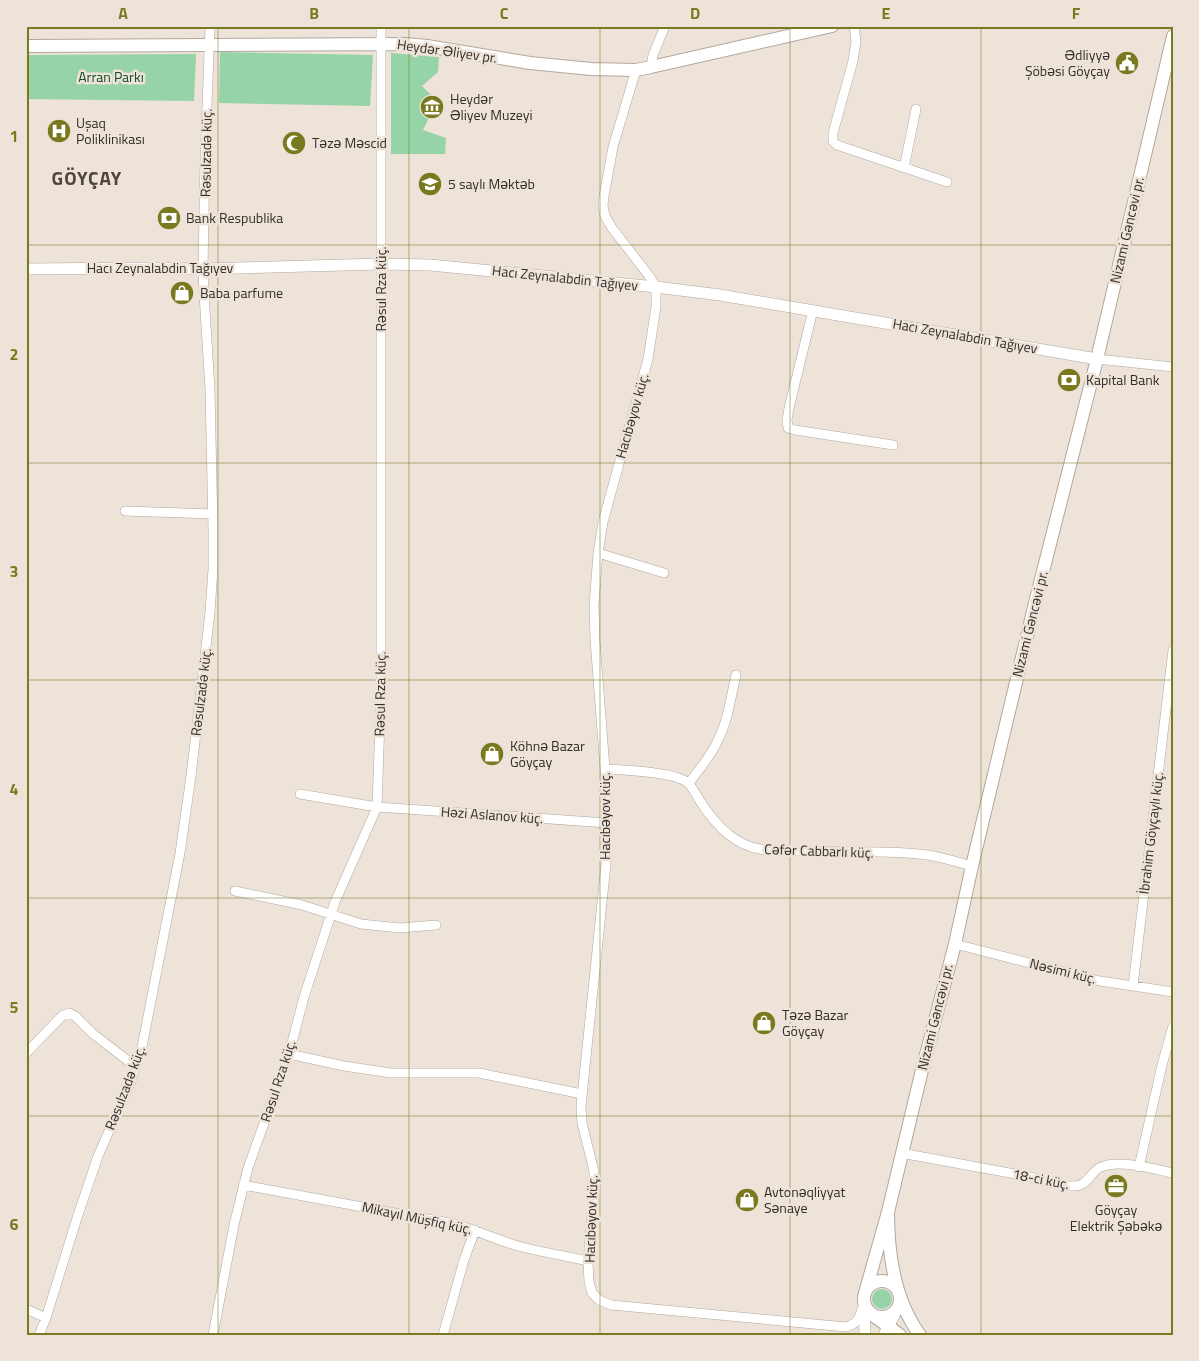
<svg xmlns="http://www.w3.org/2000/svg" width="1199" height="1361" font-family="'Titillium Web',sans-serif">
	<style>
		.green { fill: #96d3a6 }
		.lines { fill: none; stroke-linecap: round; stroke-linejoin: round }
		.minor-casing { stroke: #b2a79e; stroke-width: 10 }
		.tertiary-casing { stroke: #b2a79e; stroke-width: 12 }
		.secondary-casing { stroke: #b2a79e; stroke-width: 14 }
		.minor { stroke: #fff; stroke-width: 9 }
		.tertiary { stroke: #fff; stroke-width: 11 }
		.secondary { stroke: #fff; stroke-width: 12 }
		.grid { fill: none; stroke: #797920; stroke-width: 1; stroke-opacity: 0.55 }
		.labels { text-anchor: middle; stroke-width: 5; stroke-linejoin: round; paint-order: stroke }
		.street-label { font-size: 14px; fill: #322e2a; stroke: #eee3d8 }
		.poi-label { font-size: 14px; fill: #322e2a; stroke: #eee3d8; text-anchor: start }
		.park-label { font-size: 14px; fill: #104d28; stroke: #eee3d8 }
		.district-label { font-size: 19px; font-weight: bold; letter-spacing: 1px; fill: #4e453d; stroke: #eee3d8 }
		.neatline { fill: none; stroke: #797920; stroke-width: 2 }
		.grid-label { font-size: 16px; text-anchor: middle; font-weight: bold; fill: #797920 }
	</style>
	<rect width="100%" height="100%" fill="#eee3d8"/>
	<path class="green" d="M 220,52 L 373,55 L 370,106 L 219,103 Z
		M 391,53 L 439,57 L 438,72 L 422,86 L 434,98 L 422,106 L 430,116 L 423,130 L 446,138 L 445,154 L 391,154 Z
		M 196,54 L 194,101 L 26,99 L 26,55 Z
		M872 1299a10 10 0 1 1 20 0a10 10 0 1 1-20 0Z"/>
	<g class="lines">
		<g class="minor-casing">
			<path id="minor" d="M 854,26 L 856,41 L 853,61 L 833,133 L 833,141 L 837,145 L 947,182
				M 651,67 L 653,55 L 665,26
				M 636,70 L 613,147 L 604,196 L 603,206 L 605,216 L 612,228 L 650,277 L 656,287 L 656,307 L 648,359 L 609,500 L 603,522 L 598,553 L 594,605 L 595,640 L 605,769 L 607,823 L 606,864 L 581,1106 L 582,1123 L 594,1171 L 594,1192 L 588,1261 L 589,1282 L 592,1293 L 599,1300 L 611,1305 L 846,1327 C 856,1324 859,1320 862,1309
				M 904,168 L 916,109
				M 813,310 L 789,408 L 787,420 L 788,428 L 795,430 L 893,445
				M 1097,359 L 1173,367
				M 125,511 L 213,514
				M 598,553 L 664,573
				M 605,769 C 625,770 672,772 687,782 C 692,786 697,796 700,801 C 714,823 733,845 760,849 C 776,852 794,851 810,851 C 849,853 889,850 927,855 C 942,857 957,862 972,866
				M 689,783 C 699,770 711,756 718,740 C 728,721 731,696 736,675
				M 300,794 L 377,807 L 607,823
				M 235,891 L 302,905 L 361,924 L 400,928 L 436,925
				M 955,944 L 1100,981 L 1173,992
				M 1133,986 L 1173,650
				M 26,1053 L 62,1016 L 69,1013 L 75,1016 L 92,1033 L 136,1067
				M 289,1054 L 344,1066 L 391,1073 L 479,1073 L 582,1094
				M 901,1153 C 943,1161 984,1168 1026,1176 C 1042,1179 1058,1187 1074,1186 C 1088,1186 1090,1172 1101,1167 C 1119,1159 1154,1169 1173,1173
				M 1139,1167 L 1162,1065 L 1173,1026
				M 243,1185 L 455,1224 C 476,1230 497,1240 518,1246 C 541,1252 565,1256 588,1261
				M 26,1309 L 46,1318
				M 39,1335 L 46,1318 L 77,1218 L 98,1156 L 131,1081 L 142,1047 L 180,853 L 191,776 L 210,612 L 213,569 L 213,529 L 210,389 L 204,294 L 203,269 L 205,159 L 210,26
				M 213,1335 L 234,1225 L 248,1168 L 289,1054 L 304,997 L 335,902 L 377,807 L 381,692 L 381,26
				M 443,1335 L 464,1260 L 475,1230"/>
		</g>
		<g class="tertiary-casing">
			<path id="tertiary" d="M 26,269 L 140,268 L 203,269 L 381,264 L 430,265 L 656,287 L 720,295 L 1097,359
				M 864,1299 L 865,1335
				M 884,1335 L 898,1307"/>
		</g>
		<g class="secondary-casing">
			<path id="secondary" d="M 26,46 L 406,44 L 427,46 L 530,63 L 591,69 L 636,70 L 651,67 L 832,26
				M 888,1212 L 922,1070 L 955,944 L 972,866 L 1036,599 L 1097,359 L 1173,36
				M864 1299a18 18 0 1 1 36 0a18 18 0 1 1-36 0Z
				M 865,1293 L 888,1212 C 888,1254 894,1300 920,1335
				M 874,1316 L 900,1335"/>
		</g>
		<use href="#minor" class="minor"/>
		<use href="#tertiary" class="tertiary"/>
		<use href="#secondary" class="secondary"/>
	</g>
	<path class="grid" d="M 218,26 L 218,1335M 409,26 L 409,1335M 600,26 L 600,1335M 790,26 L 790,1335M 981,26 L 981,1335M 26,245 L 1173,245M 26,463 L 1173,463M 26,680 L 1173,680M 26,898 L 1173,898M 26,1116 L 1173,1116"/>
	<defs>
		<g id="civic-disc" transform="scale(1.25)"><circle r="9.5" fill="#797920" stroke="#eee3d8"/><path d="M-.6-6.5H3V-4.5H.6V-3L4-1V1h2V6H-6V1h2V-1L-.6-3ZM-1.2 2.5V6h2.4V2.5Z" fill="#fff"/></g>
		<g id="museum-disc" transform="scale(1.25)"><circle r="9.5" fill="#797920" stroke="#eee3d8"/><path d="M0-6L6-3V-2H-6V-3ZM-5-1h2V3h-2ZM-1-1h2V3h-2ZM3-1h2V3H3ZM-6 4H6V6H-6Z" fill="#fff"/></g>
		<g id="hospital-disc" transform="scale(1.25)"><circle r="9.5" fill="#797920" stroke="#eee3d8"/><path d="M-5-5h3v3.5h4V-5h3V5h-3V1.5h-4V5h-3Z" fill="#fff"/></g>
		<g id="mosque-disc" transform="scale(1.25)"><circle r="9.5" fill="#797920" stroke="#eee3d8"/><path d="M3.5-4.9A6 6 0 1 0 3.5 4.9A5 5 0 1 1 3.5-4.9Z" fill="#fff"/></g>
		<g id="school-disc" transform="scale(1.25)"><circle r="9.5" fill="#797920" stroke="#eee3d8"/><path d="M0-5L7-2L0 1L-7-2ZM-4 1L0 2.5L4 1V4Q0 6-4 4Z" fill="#fff"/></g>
		<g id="bank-disc" transform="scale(1.25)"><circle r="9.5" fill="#797920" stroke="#eee3d8"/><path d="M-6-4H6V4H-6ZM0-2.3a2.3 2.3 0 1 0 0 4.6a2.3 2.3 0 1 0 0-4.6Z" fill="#fff"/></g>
		<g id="shop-disc" transform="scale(1.25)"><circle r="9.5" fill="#797920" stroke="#eee3d8"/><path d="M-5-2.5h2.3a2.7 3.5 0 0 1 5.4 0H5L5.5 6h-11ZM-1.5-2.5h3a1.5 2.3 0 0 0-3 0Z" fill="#fff"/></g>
		<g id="office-disc" transform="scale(1.25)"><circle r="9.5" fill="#797920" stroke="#eee3d8"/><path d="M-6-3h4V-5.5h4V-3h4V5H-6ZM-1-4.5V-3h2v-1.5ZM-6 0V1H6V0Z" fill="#fff"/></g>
	</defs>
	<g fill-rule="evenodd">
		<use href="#civic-disc" x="1127" y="63"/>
		<use href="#museum-disc" x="432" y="107"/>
		<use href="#hospital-disc" x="59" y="131"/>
		<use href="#mosque-disc" x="294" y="143"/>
		<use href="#school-disc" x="430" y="184"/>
		<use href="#bank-disc" x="169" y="218"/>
		<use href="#shop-disc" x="182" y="293"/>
		<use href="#bank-disc" x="1069" y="380"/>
		<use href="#shop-disc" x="492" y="754"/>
		<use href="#shop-disc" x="764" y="1023"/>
		<use href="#office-disc" x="1116" y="1186"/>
		<use href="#shop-disc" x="747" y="1200"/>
	</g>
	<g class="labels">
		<g class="street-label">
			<text transform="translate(447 51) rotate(8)" y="5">Heydər Əliyev pr.</text>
			<text transform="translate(206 153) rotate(-89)" y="5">Rəsulzadə küç.</text>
			<text transform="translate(1127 230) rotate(-77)" y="5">Nizami Gəncəvi pr.</text>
			<text x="160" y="273">Hacı Zeynalabdin Tağıyev</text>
			<text transform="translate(565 278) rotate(6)" y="5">Hacı Zeynalabdin Tağıyev</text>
			<text transform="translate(381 289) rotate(-90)" y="5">Rəsul Rza küç.</text>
			<text transform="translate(965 336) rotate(10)" y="5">Hacı Zeynalabdin Tağıyev</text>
			<text transform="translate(632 416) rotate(-74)" y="5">Hacıbəyov küç.</text>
			<text transform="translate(1030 624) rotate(-76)" y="5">Nizami Gəncəvi pr.</text>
			<text transform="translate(201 692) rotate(-83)" y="5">Rəsulzadə küç.</text>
			<text transform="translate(380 694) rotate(-89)" y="5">Rəsul Rza küç.</text>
			<text transform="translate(492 815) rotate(4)" y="5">Həzi Aslanov küç.</text>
			<text transform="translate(605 816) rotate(-90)" y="5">Hacıbəyov küç.</text>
			<text transform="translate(1151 833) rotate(-83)" y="5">İbrahim Göyçaylı küç.</text>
			<text transform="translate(819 851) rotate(2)" y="5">Cəfər Cabbarlı küç.</text>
			<text transform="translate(1063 971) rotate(14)" y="5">Nəsimi küç.</text>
			<text transform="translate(935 1017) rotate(-76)" y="5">Nizami Gəncəvi pr.</text>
			<text transform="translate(278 1081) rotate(-72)" y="5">Rəsul Rza küç.</text>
			<text transform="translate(125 1088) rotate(-69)" y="5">Rəsulzadə küç.</text>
			<text transform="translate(1041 1179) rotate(11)" y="5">18-ci küç.</text>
			<text transform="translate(417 1218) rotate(12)" y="5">Mikayıl Müşfiq küç.</text>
			<text transform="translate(591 1219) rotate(-88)" y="5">Hacıbəyov küç.</text>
		</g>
		<g class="poi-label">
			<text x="1110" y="60" text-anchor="end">Ədliyyə<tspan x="1110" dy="16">Şöbəsi Göyçay</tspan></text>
			<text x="450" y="104">Heydər<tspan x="450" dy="16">Əliyev Muzeyi</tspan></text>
			<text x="76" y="128">Uşaq<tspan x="76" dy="16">Poliklinikası</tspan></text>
			<text x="312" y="148">Təzə Məscid</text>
			<text x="448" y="189">5 saylı Məktəb</text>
			<text x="186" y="223">Bank Respublika</text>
			<text x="200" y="298">Baba parfume</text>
			<text x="1086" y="385">Kapital Bank</text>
			<text x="510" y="751">Köhnə Bazar<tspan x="510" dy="16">Göyçay</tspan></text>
			<text x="782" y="1020">Təzə Bazar<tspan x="782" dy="16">Göyçay</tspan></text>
			<text x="764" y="1197">Avtonəqliyyat<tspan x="764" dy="16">Sənaye</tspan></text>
			<text x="1116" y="1215" text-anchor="middle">Göyçay<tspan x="1116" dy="16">Elektrik Şəbəkə</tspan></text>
		</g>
		<g class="park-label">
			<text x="111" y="82">Arran Parkı</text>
		</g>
		<g class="district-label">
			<text x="87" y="185">GÖYÇAY</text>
		</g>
	</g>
	<rect width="1199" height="1361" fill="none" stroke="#eee3d8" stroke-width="55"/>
	<rect x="28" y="28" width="1144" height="1306" class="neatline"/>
	<g class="grid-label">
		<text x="123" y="19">A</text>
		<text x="314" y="19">B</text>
		<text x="504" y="19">C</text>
		<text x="695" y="19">D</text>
		<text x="886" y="19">E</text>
		<text x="1076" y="19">F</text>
		<text x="14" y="142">1</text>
		<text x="14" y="360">2</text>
		<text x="14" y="577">3</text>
		<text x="14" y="795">4</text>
		<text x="14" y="1013">5</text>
		<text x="14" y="1230">6</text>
	</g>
</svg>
